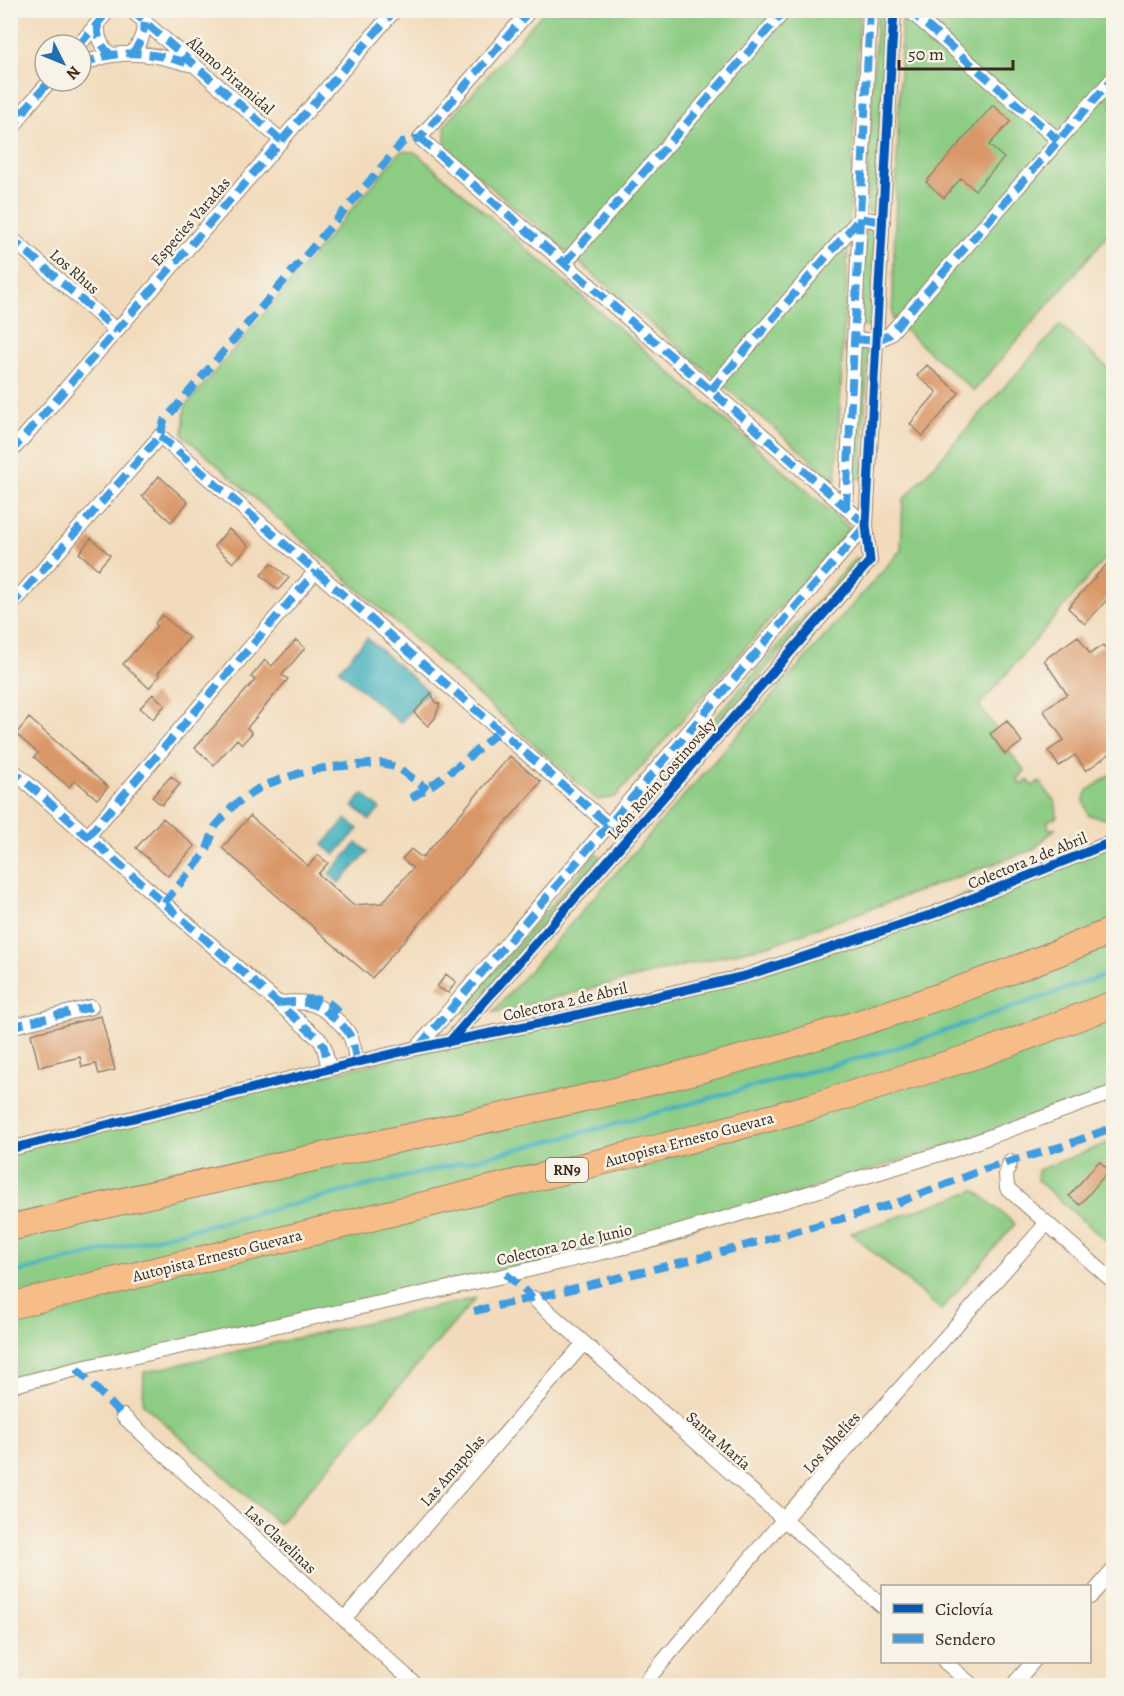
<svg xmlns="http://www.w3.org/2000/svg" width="1124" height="1696" font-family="Alegreya,serif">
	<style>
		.green { fill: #8ccc83; stroke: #647b50; stroke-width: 1.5 }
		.water { fill: #41b0bd; stroke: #3e6d6e; stroke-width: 1.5 }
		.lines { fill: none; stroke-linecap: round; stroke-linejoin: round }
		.stream { stroke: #41b0bd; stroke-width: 4.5 }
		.building { fill: #d99666 }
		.minor-casing { stroke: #96826d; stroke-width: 16 }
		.motorway-casing { stroke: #96826d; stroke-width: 28 }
		.minor { stroke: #fff; stroke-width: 14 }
		.motorway { stroke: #f7bd88; stroke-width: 26 }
		.quiet { stroke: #3f9ce0; stroke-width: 8; stroke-dasharray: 15 8; stroke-linecap: butt }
		.cycleway-casing { stroke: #f7f3e8; stroke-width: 13 }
		.cycleway { stroke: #0057b8; stroke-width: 9 }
		.labels { text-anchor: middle; stroke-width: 5; stroke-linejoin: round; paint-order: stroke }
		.shield { fill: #f7f3e8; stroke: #73665b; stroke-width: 1.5 }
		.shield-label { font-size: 15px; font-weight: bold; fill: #3b2a1e }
		.street-label { font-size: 16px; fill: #3b2a1e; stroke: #f7f3e8 }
	</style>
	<rect width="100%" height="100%" fill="#f7f3e8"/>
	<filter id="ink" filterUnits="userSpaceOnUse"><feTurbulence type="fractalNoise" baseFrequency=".0167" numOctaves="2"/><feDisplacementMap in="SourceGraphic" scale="12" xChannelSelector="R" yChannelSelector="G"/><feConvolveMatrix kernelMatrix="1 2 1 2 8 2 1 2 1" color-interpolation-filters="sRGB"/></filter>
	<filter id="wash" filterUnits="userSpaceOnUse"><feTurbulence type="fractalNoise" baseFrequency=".008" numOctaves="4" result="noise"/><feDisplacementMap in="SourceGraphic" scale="24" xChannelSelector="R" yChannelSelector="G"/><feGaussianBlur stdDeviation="1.35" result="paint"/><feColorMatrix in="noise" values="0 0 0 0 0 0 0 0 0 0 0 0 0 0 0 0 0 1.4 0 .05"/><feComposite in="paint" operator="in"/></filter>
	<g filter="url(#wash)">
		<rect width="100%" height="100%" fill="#f2dbbc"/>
		<path class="green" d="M 544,11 L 860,11 L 836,481 L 445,148 L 445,125 Z
			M 877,11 L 886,11 L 876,208 L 873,211 L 869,212 L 866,208 Z
			M 902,11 L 1113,11 L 1113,229 L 974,391 L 892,319 Z
			M 401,151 L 415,152 L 850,528 L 615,797 L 597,800 L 183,435 L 185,407 Z
			M 873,227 L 875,232 L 870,327 L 861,327 L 865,233 L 868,228 Z
			M 1060,325 L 1113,373 L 1113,549 L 979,706 L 997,729 L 990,734 L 1005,754 L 1009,751 L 1025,771 L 1017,780 L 1022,785 L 1028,780 L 1033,786 L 1040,782 L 1056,803 L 1057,817 L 1047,821 L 1050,830 L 1056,828 L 1034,849 L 776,943 L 492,1013 L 901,550 L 903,500 Z
			M 864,348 L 868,353 L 862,479 L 853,478 L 859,350 Z
			M 856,557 L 860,561 L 642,811 L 637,807 Z
			M 1113,773 L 1113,819 L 1111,820 L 1088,815 L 1084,800 L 1087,791 Z
			M 1113,841 L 1113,1092 L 646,1242 L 11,1386 L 11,1149 L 745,976 Z
			M 596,853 L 601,857 L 467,1014 L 462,1009 Z
			M 1113,1141 L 1113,1247 L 1037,1180 L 1038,1170 Z
			M 975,1190 L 1015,1224 L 941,1310 L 851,1233 Z
			M 476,1298 L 279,1524 L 143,1404 L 144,1372 Z"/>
		<path class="water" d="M 367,638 L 428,691 L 400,723 L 339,670 Z
			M 363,794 L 380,809 L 370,820 L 353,806 Z
			M 346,819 L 358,829 L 335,855 L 323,845 Z
			M 357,843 L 368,852 L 339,883 L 329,874 Z"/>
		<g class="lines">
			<path class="stream" d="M 10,1274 L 574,1135 L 893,1049 L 1114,972"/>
		</g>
		<g id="blocks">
			<path class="building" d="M 993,105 L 1011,121 L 989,145 L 1004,158 L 975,190 L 961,178 L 944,198 L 926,182 Z
				M 927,365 L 959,393 L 923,436 L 910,424 L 937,392 L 917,376 Z
				M 159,476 L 188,502 L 171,522 L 142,496 Z
				M 229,529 L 249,546 L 233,563 L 214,546 Z
				M 91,538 L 110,555 L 98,569 L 79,553 Z
				M 1113,557 L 1113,593 L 1085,624 L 1068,608 Z
				M 271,563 L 289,578 L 278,590 L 261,575 Z
				M 162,615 L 189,638 L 158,673 L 160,675 L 149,688 L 123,664 L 157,626 L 155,623 Z
				M 1078,636 L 1090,654 L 1103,645 L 1113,660 L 1113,751 L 1086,771 L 1075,755 L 1059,766 L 1048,751 L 1064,740 L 1043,710 L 1067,694 L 1044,660 Z
				M 296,640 L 305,648 L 282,675 L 288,679 L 247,728 L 252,733 L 242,744 L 237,739 L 214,765 L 195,748 L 255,680 L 251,677 L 265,660 L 272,666 Z
				M 431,693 L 436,703 L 440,704 L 435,718 L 428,726 L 414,713 Z
				M 153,694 L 165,705 L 153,719 L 140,708 Z
				M 29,718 L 108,787 L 97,799 L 75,780 L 69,787 L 34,757 L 38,753 L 16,734 Z
				M 1007,721 L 1022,742 L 1005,754 L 990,734 Z
				M 510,756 L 541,782 L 372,978 L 222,848 L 250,816 L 308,866 L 318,855 L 328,863 L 318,874 L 353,905 L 382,903 L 413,868 L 402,859 L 411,849 L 422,858 Z
				M 171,776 L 180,784 L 162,805 L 152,797 Z
				M 163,818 L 195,846 L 168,876 L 136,848 Z
				M 446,974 L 456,982 L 448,993 L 437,987 Z
				M 101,1016 L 115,1070 L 99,1074 L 96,1064 L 82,1067 L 80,1057 L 39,1067 L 31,1034 Z
				M 1099,1161 L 1109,1170 L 1080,1205 L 1069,1196 Z"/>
		</g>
	</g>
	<g filter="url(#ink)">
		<use href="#blocks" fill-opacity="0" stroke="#96826d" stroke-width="1.5"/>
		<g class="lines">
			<g class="minor-casing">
				<path id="minor" d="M 131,10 L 282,141
					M 530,10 L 420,138 L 866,525
					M 909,10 L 1058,140
					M 98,23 C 97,38 100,45 111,55
					M 79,45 L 109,10
					M 132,53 C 141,43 143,35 145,22
					M 81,64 C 92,61 103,56 113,55 C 139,51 164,57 189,64
					M 10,132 L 28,106 L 50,81
					M 10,237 L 117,331
					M 565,263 L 785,10
					M 854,339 L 876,341 L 889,335 L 1114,77
					M 711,390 L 860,218 L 883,222
					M 10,453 L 395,10
					M 846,508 L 870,10
					M 10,607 L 160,436 L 626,840
					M 10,768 L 320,1040 L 324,1047 L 329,1069
					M 88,836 L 316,571
					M 280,1003 C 303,1001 315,1001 333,1017 C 339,1022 345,1027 349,1034 C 354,1043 355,1053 356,1062
					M 10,1027 L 91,1007
					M 450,1041 L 870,561 L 866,525 L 894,10
					M 417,1048 L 866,525
					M 10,1149 L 329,1069 L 417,1048 L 550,1021 L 745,976 L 933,914 L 1114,841
					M 1010,1162 L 1006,1175 L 1007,1188 L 1114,1282
					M 533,1298 L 882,1606
					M 10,1386 L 77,1369 L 494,1278 L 646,1242 L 953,1150 L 1114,1092
					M 123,1416 L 417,1686
					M 1090,1597 L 1114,1569
					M 344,1619 L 584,1343
					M 945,1662 L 973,1686
					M 642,1686 L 784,1519 L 1047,1223
					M 1012,1686 L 1033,1662"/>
			</g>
			<g class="motorway-casing">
				<path id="motorway" d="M 10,1228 C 167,1189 324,1156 481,1121 C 530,1110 579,1100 627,1088 C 793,1048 956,996 1114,930
					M 10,1306 L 662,1147 L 811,1107 L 983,1053 L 1114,1004"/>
			</g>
			<use href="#minor" class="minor"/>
			<use href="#motorway" class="motorway"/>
			<path class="quiet" d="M 131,10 L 282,141
				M 909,10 L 1058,140
				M 98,23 C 97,38 100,45 111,55
				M 79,45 L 109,10
				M 132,53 C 141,43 143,35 145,22
				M 81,64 C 91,61 102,56 113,55 C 140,50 166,57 191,64
				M 10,117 L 26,107
				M 10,132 L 28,106 L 50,81
				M 420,138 L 866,525
				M 10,237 L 117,331
				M 565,263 L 785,10
				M 854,339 L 876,341 L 889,335 L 1114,77
				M 711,390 L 860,218 L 883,222
				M 160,436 L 626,840
				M 10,453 L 395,10
				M 846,508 L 870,10
				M 10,607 L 160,436 L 164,421 L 403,142 L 420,138 L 530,10
				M 10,768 L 320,1040 L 324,1047 L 329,1069
				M 411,798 C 444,779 472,755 500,730
				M 88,836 L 316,571
				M 164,903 L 199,861 L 207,849 L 215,827 L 233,806 L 262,786 L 300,773 L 329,767 L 383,763 L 400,769 L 427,789
				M 305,1000 C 327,997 329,1003 344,1017
				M 280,1003 C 303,1001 315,1001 333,1017 C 339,1022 345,1027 349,1034 C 354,1043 355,1053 356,1062
				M 10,1027 L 91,1007
				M 419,1046 L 866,525
				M 506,1274 L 533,1298
				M 474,1311 L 568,1290 L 711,1255 L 894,1204 L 985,1169 L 1063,1146 L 1114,1127
				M 77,1369 L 123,1416"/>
			<g class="cycleway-casing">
				<path id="cycleway" d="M 450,1041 L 870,561 L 866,525 L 894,10
					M 10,1149 L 329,1069 L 417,1048 L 550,1021 L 745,976 L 933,914 L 1114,841"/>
			</g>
			<use href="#cycleway" class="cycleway"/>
		</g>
	</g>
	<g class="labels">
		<rect class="shield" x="546" y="1158" width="42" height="24" rx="4.5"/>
		<g class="shield-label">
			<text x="567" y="1175">RN9</text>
		</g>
		<g class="street-label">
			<text transform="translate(231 75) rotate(41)" y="6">Álamo Piramidal</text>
			<text transform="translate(190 221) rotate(-49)" y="6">Especies Varadas</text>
			<text transform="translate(75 271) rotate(41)" y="6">Los Rhus</text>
			<text transform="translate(661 778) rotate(-49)" y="6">León Rozin Costinovsky</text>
			<text transform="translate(1027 860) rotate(-22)" y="6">Colectora 2 de Abril</text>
			<text transform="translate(565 1001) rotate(-13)" y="6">Colectora 2 de Abril</text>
			<text transform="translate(689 1139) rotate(-15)" y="6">Autopista Ernesto Guevara</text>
			<text transform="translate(564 1244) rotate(-13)" y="6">Colectora 20 de Junio</text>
			<text transform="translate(217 1255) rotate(-14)" y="6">Autopista Ernesto Guevara</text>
			<text transform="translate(719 1440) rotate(41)" y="6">Santa María</text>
			<text transform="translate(831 1442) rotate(-48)" y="6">Los Alhelíes</text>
			<text transform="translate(452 1470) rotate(-49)" y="6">Las Amapolas</text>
			<text transform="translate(281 1539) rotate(43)" y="6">Las Clavelinas</text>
		</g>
	</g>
	<rect width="1124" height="1696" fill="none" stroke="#f7f3e8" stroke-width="36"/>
	<rect x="881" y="1585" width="210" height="78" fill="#f7f3e8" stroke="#aca397" stroke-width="1.5"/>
	<rect x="893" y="1604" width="30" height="9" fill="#0057b8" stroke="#aca397" stroke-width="1.5"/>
	<text x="935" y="1615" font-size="18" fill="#3b2a1e">Ciclovía</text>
	<rect x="893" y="1634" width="30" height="9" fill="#3f9ce0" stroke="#aca397" stroke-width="1.5"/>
	<text x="935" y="1645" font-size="18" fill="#3b2a1e">Sendero</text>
	<g transform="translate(63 63) rotate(133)"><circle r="28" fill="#f7f3e8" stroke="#aca397" stroke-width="1.5"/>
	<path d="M0-4.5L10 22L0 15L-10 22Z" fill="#1f6fb2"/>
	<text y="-9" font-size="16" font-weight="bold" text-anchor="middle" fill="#3b2a1e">N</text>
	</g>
	<path d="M899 60v9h114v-9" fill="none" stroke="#3b2a1e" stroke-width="3"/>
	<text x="908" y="60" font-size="18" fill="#3b2a1e" stroke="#f7f3e8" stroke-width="4.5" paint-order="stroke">50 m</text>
</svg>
